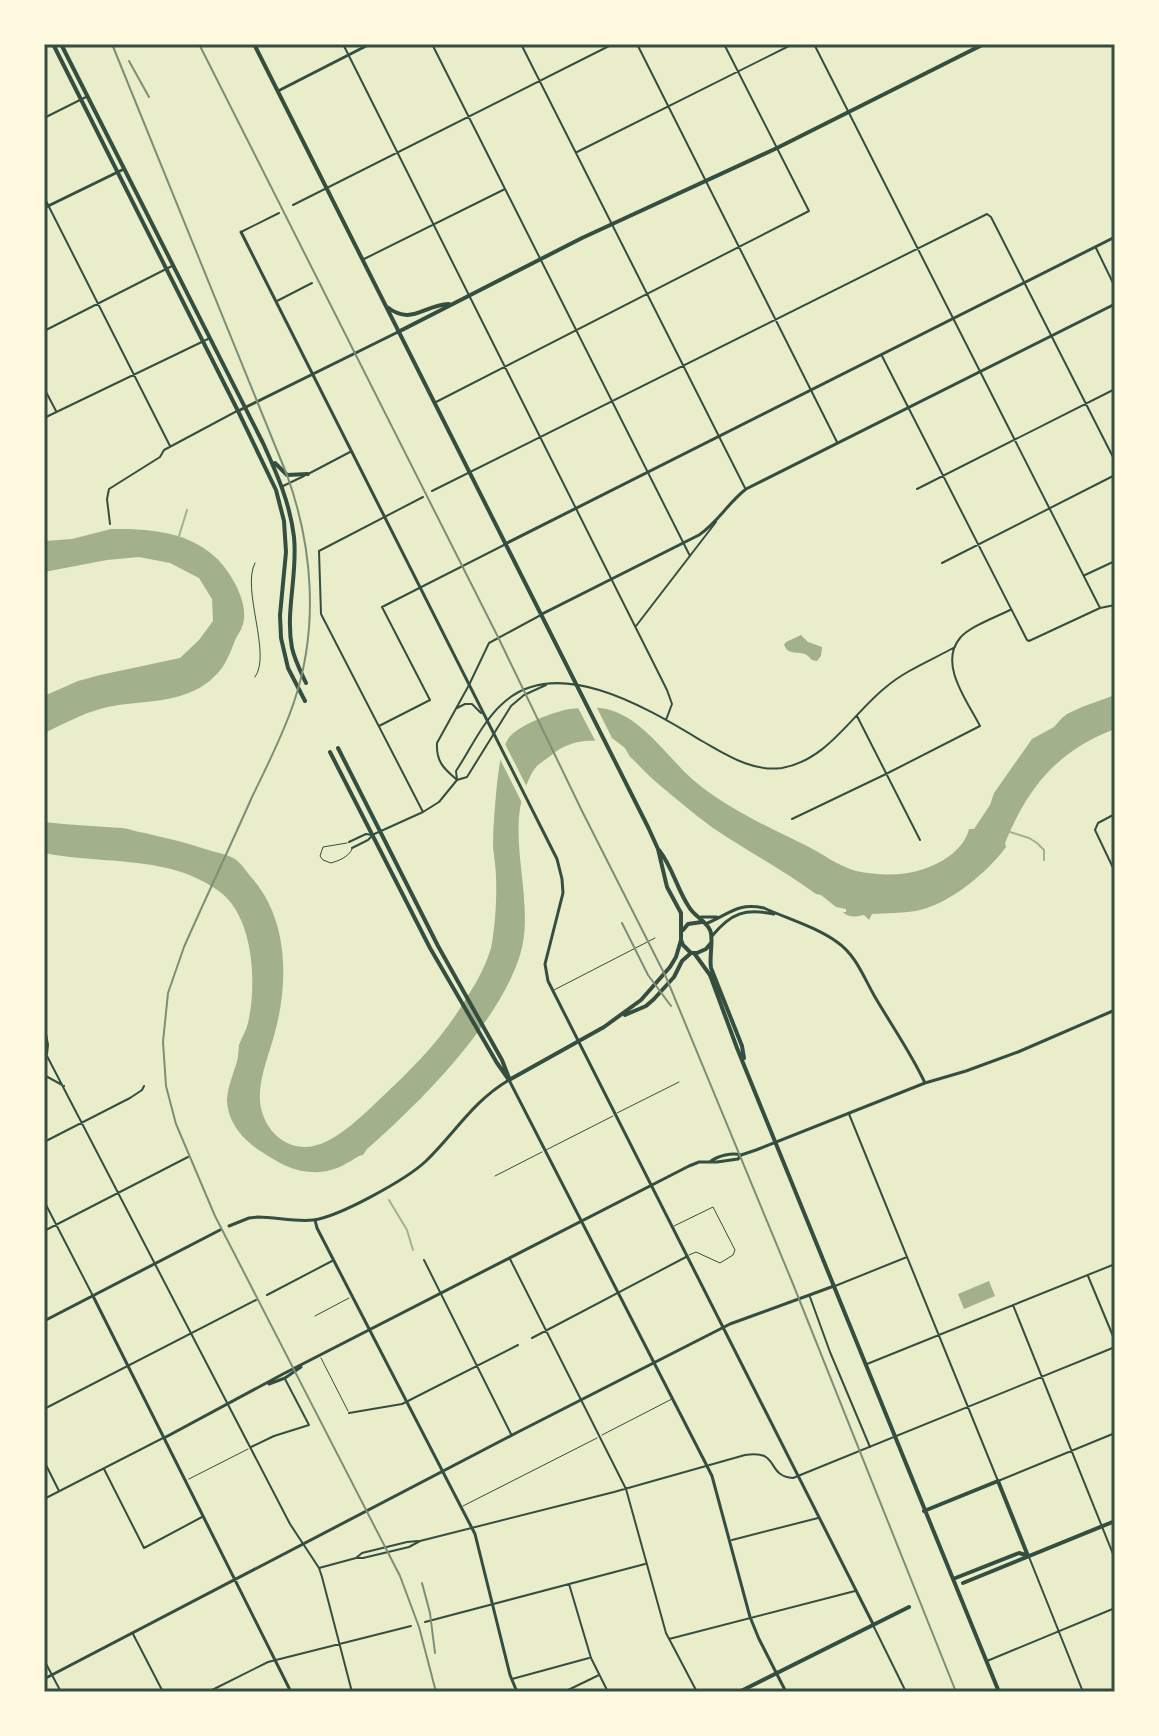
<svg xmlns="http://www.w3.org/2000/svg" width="1159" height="1736" font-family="Rubik,sans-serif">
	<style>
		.water { fill: #a3b18a }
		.pier { fill: #e9edc9 }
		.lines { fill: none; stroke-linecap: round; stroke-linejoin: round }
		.stream { stroke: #a3b18a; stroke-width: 2 }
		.service { stroke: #344e41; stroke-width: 1 }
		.pedestrian { stroke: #344e41; stroke-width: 2 }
		.minor { stroke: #344e41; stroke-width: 2 }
		.tertiary { stroke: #344e41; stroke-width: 3 }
		.secondary { stroke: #344e41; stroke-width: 4 }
		.primary { stroke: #344e41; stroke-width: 4 }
		.rail { stroke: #7c8e77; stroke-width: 2 }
		.neatline { fill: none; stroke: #344e41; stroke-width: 3 }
	</style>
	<rect width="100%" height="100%" fill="#e9edc9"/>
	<path class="water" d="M 111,529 C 159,528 208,534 233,580 C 241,594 248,612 242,627 C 241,631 238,634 236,638 C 228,658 225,669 207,683 C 176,706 135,699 100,709 C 81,714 62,725 44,733 L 44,696 L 78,681 L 100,675 L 180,658 L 199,640 L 213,621 L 212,599 L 199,578 L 170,563 L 139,557 L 107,560 L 44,572 L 44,541 L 72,539 Z
		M 801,635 L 808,642 L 822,647 L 821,656 L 817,661 C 810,661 811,657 805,654 C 799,652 793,654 787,650 L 784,645 L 786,642 Z
		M 1115,695 L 1115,729 C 1057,751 1028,787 1005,843 L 1006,847 C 987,873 948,905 916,911 C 902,913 887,913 872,914 L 869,920 L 864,915 C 855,917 849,918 843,912 L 846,912 L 846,909 L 836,907 L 821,895 L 816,894 C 783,870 747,851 713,828 C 694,814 675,798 656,782 C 633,762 621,738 586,741 C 574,742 562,746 553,754 C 548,758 543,761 538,765 C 529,773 522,797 520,809 C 513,855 534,911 520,955 C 499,1023 420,1103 367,1149 L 363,1155 C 356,1156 354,1160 347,1163 C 338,1169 324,1173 312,1172 C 294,1172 277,1162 262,1152 C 243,1140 227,1122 227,1099 C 228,1084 235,1071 238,1057 C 238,1055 239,1047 239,1045 C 242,1037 246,1031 248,1023 C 257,985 254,917 220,892 C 170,854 103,865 44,853 L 44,822 C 70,825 96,826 122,828 C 130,829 137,832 145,833 C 165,838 185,842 205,849 C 214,852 227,854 235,859 C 241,863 246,871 251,877 C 288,918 289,980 275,1032 C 270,1052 261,1072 260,1093 C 258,1119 276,1146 304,1147 C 331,1148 363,1115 381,1098 C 416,1065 443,1038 467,997 C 477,982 486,965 491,948 C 495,929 497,897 496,878 C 496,867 494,857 493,847 C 493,825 495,805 497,784 C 499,769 500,752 508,739 C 516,726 555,711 570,709 C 584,707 603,706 616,712 C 646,724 669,758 692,779 C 726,808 768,827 807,846 C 823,854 838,866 856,871 C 879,876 903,876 924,869 C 944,862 964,849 969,829 L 974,829 L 990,805 L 994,793 L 1032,739 L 1054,727 L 1062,718 L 1067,714 L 1082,707 Z
		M 989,1281 L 995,1296 L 964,1309 L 958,1294 Z"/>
	<path class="pier" d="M 576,704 L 595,704 L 612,738 L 625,748 L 635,766 L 618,751 L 597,744 Z
		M 503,740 L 530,793 L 525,809 L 498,755 Z"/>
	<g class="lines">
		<path class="stream" d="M 179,536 L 187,510
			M 1010,832 L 1029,838 L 1037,843 L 1044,850 L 1044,860
			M 389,1200 L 407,1230 L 413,1250"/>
		<path class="service" d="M 255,677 C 272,654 241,589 255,563
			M 347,843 L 323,847 L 320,856 L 323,860 L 331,863 C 338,861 349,857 352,849
			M 554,990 L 655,938
			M 617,1113 L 679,1082
			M 546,1150 L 613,1116
			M 495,1176 L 542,1152
			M 674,1226 L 713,1207 L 735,1250 L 733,1255 L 720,1263 L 696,1252 L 689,1255
			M 315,1316 L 349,1298
			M 321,1358 L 348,1411
			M 602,1435 L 672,1399
			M 189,1479 L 248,1449
			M 463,1506 L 597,1438"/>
		<path class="pedestrian" d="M 810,1297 L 830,1352 L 870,1447"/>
		<path class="minor" d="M 343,44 L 667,690 L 672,704 L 666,720
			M 432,44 L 690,556
			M 521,44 L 745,488
			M 637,44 L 837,442
			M 814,44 L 1100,608
			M 44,118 L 86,97
			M 577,152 L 793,44
			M 44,197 L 170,446
			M 293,205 L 613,44
			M 241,232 L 279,213
			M 1096,248 L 1115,287
			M 364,259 L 505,189
			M 277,301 L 312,283
			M 44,331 L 172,266
			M 882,356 L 1027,640 L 1029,641 L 1100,608 L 1115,605
			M 44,388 L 56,411
			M 436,402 L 809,211 L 724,44
			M 44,418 L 208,339
			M 310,473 L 350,452
			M 281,487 L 304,476
			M 917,489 L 1115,389
			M 432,491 L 987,214 L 991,217 L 1115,461
			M 423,497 L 319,551 L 321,614 L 423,812
			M 110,524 L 107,499 L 109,489 L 160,457 L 164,450 L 237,411
			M 942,563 L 1115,475
			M 1085,575 L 1115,561
			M 636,626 L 716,522
			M 457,708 L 465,704 L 472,704 L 481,713
			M 857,716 L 920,840
			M 379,726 L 430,700 L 382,607 L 504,545
			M 456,779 C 443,768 436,761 437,743 L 469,685 L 489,643 L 539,616
			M 457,780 L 456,771 C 470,750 482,723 501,705 C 556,651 650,710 702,741 C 727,755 752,772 782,768 C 828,760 852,714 886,687 C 906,670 932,660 955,647
			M 1115,814 L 1098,823 L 1095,830 L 1115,872
			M 792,819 L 886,774 L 980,726 C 968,702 938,664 960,638 C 969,627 996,617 1010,610
			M 349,842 L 366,834 L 372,835 L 381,831 L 423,812 L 439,802 L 457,780 L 467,777 L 511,706 L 524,695 L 546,685
			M 352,848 L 368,840 L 372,836
			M 44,1023 L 48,1045 L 47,1054
			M 47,1056 L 290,1524 L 319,1568 L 322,1577 L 352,1692
			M 44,1075 L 64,1086
			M 849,1114 L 998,1481 L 1115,1433
			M 44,1142 L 130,1098 L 142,1090 L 144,1086
			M 44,1201 L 93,1296
			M 44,1231 L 188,1157
			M 510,1259 L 626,1489 L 666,1633 L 697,1692
			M 424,1260 L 511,1434
			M 1088,1276 L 1115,1341
			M 835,1286 L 907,1257
			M 267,1295 L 332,1261
			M 1013,1305 L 1115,1559
			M 532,1338 L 686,1257
			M 867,1364 L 1115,1264
			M 44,1409 L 256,1300
			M 349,1413 L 402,1404 L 518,1345
			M 251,1447 L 274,1436 L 309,1425 L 285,1379
			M 44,1461 L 59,1491
			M 104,1469 L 144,1548 L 202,1517
			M 44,1499 L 163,1438
			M 732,1540 L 818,1518
			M 1029,1557 L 1083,1692
			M 356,1558 L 362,1553 L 407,1542 L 418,1541
			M 319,1568 L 356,1558 L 363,1558 L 409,1547 L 420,1541 L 614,1492 L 745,1455 C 781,1449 765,1476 793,1478 L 1115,1347
			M 569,1584 L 591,1658 L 608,1692
			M 425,1622 L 645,1564
			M 873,1625 L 906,1692
			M 133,1634 L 163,1692
			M 669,1639 L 855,1591
			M 44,1660 L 61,1692
			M 987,1661 L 1115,1608
			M 512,1679 L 589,1658
			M 208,1692 L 268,1662 L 411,1626
			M 564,1692 L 599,1675"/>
		<path class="tertiary" d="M 278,91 L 370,44
			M 44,208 L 124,169
			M 241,232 L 557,859 L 562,879 L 563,893 L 545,964 L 548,981 L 873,1624
			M 238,411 L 398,332
			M 505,544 L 1115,237
			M 542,614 L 699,535 C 718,522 728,503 746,489 L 1115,304
			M 701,917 L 717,917
			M 705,924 C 729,915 736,902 764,908 C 788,919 816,927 837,942 C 856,955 864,978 875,997 C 892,1026 911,1053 925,1083
			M 712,936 C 731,913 745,908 774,914
			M 711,1161 C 718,1156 732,1152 741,1155
			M 315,1220 L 317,1228 L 475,1534 L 510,1675 L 517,1692
			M 229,1226 L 249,1218 L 258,1217 C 276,1217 295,1222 313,1220 C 339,1217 407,1179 426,1161 C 455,1133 473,1101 509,1080 L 707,1466 L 712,1476 L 750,1617 L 759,1639 L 786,1692
			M 93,1296 L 291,1692
			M 44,1321 L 220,1230
			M 269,1384 L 285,1378 L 301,1367
			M 164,1438 L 283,1374 L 689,1166 L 699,1162 L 717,1162 L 738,1159 L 741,1155 L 756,1150 L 925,1083 L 966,1071 L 1018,1052 L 1115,1010
			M 44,1679 L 518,1432 L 730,1324 L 834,1286"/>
		<path class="secondary" d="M 53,44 L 238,411 L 276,490 L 284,521 L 286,552 L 280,615 L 281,638 L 288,668 L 305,701
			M 61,44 L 263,443 C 277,474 290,503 294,537 C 298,574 285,611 292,648 C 295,661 301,672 306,683
			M 275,463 L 287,475 L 308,474
			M 338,748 L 438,946 L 502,1060 L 509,1078
			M 330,752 L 430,948 L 497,1063 L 509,1080
			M 625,1015 L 646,1006 L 654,999 L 674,977 L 682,961 L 691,953
			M 509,1080 L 604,1027 L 641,1000 L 670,967 L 676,957 L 681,940"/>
		<path class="primary" d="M 254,44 L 648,827 L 658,849 L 667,887 L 681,913 L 681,940 L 683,945 L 691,953 L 697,953 L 706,949 L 711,943
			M 387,307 C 412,326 423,305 449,304
			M 398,332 L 582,238 L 777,148 L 984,44
			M 659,850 C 673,868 677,889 689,907 C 694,916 706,921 710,930 C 714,938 709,956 711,968 L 742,1046 L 744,1058
			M 683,930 L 688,924 L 702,922
			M 694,953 L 710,975 L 737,1048 L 999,1692
			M 924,1511 L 998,1481 L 1028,1556
			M 953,1579 L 1019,1553 L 1026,1555
			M 963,1583 L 1115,1521
			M 739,1692 L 909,1607"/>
		<path class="rail" d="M 112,44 L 287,475 C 313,547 319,628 294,702 C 283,735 267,766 252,797 C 230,847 206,897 184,947 L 168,993 L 163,1042 L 166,1086 L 176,1124 L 215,1216 L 400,1576 L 419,1627 L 436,1692
			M 199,44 L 498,637 L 582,811 L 666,977 L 793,1284 L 956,1692
			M 129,61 L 149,97
			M 622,923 L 648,975 L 671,1006
			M 422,1583 L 430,1613 L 435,1653"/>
	</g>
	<rect width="1159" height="1736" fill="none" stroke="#fefae0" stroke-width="92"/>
	<rect x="46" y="46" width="1067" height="1644" class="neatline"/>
</svg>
